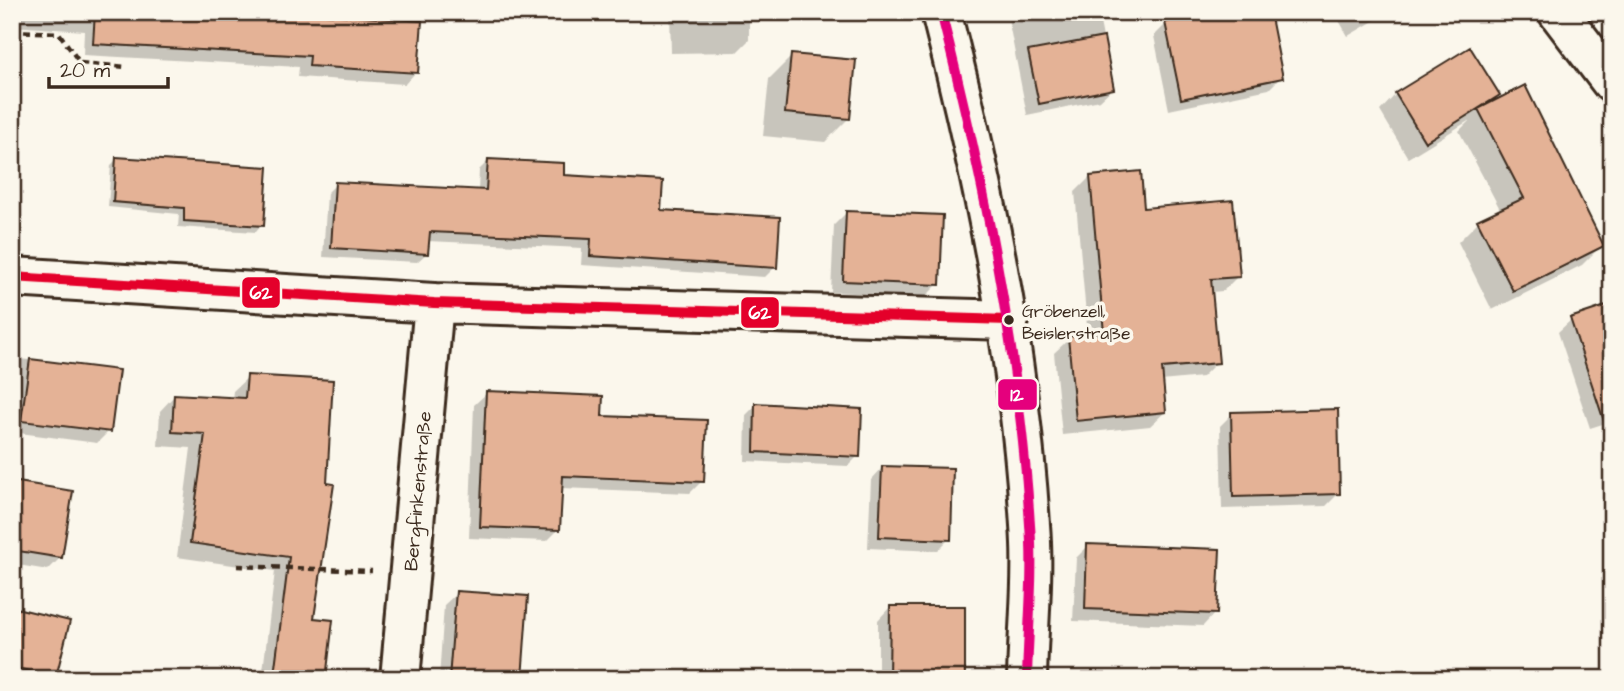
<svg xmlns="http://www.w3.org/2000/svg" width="1624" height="691" font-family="'Architects Daughter',sans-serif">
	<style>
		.shadow { fill: #0003 }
		.building { fill: #e4b296; stroke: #3b2a1e; stroke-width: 2 }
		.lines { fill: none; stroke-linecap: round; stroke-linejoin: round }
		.street-casing { stroke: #3b2a1e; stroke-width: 44 }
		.path { stroke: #3b2a1e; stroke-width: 4.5; stroke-dasharray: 7 5; stroke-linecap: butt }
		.street { stroke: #fbf7ec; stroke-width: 38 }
		.bus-1-casing { stroke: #fbf7ec; stroke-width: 16 }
		.bus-2-casing { stroke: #fbf7ec; stroke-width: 16 }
		.bus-1 { stroke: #e4002b; stroke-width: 10 }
		.bus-2 { stroke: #e5007d; stroke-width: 10 }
		.bus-dot { fill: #3b2a1e; stroke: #fbf7ec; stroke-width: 2.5 }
		.labels { text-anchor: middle; stroke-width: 7; stroke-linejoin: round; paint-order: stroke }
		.bus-label { font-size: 17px; fill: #3b2a1e; stroke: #fbf7ec; text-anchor: start }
		.street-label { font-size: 19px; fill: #3b2a1e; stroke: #fbf7ec }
		.line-badge { stroke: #fbf7ec; stroke-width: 2.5 }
		.badge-label { font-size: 19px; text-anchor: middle; font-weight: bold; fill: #fff }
	</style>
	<rect width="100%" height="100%" fill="#fbf7ec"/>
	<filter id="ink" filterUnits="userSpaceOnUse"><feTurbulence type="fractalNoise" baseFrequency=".0143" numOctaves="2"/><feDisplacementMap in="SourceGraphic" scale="14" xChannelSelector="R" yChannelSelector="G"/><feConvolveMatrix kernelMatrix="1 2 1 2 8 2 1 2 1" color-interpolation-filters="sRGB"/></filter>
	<g filter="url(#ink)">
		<path class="shadow" d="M 12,12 L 273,12 L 416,72 L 405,84 L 298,77 L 299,67 L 83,55 L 84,31 L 12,26 Z
			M 670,12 L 749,12 L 749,40 L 737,52 L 671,53 Z
			M 985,12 L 1098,12 L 1113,88 L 1100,100 L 1027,115 L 1007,13 L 986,18 Z
			M 1334,12 L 1389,12 L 1348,36 Z
			M 1166,24 L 1281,77 L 1269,89 L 1169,110 L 1154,36 Z
			M 792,56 L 848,119 L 825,142 L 763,136 L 769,79 Z
			M 1396,94 L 1498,94 L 1486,107 L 1602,245 L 1582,265 L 1492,310 L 1458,242 L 1478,222 L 1501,211 L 1459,131 L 1470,120 L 1408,158 L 1380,111 Z
			M 117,159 L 262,225 L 256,232 L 178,227 L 179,214 L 108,207 L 111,165 Z
			M 488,161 L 562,177 L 659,212 L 775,267 L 765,277 L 581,265 L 582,248 L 427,241 L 427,253 L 417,262 L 323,257 L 327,193 L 336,184 L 478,191 L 479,170 Z
			M 1090,177 L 1238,276 L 1223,291 L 1211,292 L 1217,362 L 1202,377 L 1161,381 L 1165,412 L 1150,426 L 1062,435 L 1054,353 L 1069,339 L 1088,337 L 1075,192 Z
			M 846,213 L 938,284 L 926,296 L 831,292 L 834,225 Z
			M 1612,306 L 1612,421 L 1590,428 L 1558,332 L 1571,320 Z
			M 12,358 L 117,371 L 109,431 L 97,443 L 12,432 Z
			M 248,377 L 312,619 L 325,679 L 262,679 L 275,571 L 177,557 L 191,448 L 158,446 L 160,411 L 174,396 L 232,399 L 233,391 Z
			M 487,393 L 600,418 L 702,481 L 690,493 L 561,488 L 559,529 L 547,541 L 469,538 L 474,405 Z
			M 756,405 L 824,407 L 858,456 L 848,466 L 745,461 L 746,415 Z
			M 1232,414 L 1338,494 L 1326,506 L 1222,509 L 1220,426 Z
			M 883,467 L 949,539 L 937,551 L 868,548 L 871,480 Z
			M 12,483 L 60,558 L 48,570 L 12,564 Z
			M 1088,546 L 1215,613 L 1203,626 L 1073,621 L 1076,558 Z
			M 457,593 L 520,679 L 439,679 L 444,605 Z
			M 890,607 L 963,679 L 878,679 L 878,620 Z
			M 12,609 L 55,677 L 53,679 L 12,679 Z"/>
		<path class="building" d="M 95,12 L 297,12 L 422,21 L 418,73 L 309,66 L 310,56 L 93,44 Z
			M 1213,12 L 1270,12 L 1283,78 L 1181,99 L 1165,22 Z
			M 1104,37 L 1114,89 L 1039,104 L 1028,51 Z
			M 1470,47 L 1500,95 L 1425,142 L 1395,93 Z
			M 791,54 L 856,60 L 850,119 L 785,113 Z
			M 1525,85 L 1604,246 L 1513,291 L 1477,220 L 1524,198 L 1478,109 Z
			M 116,157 L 268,167 L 264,226 L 184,221 L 184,208 L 113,202 Z
			M 488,159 L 564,163 L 564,175 L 663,181 L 661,210 L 780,217 L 777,268 L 590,256 L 591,239 L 430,232 L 428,254 L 331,248 L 335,182 L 486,190 Z
			M 1141,171 L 1144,208 L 1233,200 L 1240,277 L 1211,279 L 1219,363 L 1162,368 L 1166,412 L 1076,421 L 1068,337 L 1104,333 L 1090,176 Z
			M 846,211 L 943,215 L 940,285 L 843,281 Z
			M 1612,304 L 1612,426 L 1606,427 L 1570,318 Z
			M 30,359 L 119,370 L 111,432 L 21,421 Z
			M 247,375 L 333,380 L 327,483 L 334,484 L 314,618 L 333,620 L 326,679 L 274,675 L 289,557 L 190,543 L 205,434 L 172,432 L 174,394 L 245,398 Z
			M 486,391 L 603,396 L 602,416 L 707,420 L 704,482 L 563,476 L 560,530 L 480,527 Z
			M 755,403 L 862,409 L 860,457 L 754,452 Z
			M 1338,409 L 1340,494 L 1233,497 L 1231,412 Z
			M 882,466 L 953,468 L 951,540 L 879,537 Z
			M 12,481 L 73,491 L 62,558 L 12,550 Z
			M 1087,544 L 1220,549 L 1217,614 L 1085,609 Z
			M 456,591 L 528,596 L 522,679 L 449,679 Z
			M 890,606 L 965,606 L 965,679 L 889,679 Z
			M 12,607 L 70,621 L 56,677 L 12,667 Z"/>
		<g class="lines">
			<g class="street-casing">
				<path id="street" d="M 941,12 C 984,182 1019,350 1030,525 C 1034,575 1028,628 1027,679
					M 1558,12 L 1612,83
					M 12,277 L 434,303 L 1009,320
					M 400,679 L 434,303"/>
			</g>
			<path class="path" d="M 12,31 L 59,33 L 80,63 L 127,67
				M 237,566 L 372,571"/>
			<use href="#street" class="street"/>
			<g class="bus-1-casing">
				<path id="bus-1" d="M 12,277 L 434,303 L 1009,320"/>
			</g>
			<g class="bus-2-casing">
				<path id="bus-2" d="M 941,12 C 984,182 1019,350 1030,525 C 1034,575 1028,628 1027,679"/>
			</g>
			<use href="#bus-1" class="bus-1"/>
			<use href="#bus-2" class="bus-2"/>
		</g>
	</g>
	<circle class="bus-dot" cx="1009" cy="320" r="6"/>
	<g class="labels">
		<g class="bus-label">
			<text x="1022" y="317">Gröbenzell,<tspan x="1022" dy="22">Beislerstraße</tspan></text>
		</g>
		<g class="street-label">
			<text transform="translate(417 491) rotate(-85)" y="7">Bergfinkenstraße</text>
		</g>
	</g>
	<g class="line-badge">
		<rect x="241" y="276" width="40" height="33" rx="7" fill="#e4002b"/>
		<rect x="740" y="296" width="40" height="33" rx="7" fill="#e4002b"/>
		<rect x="997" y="378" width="41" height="33" rx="7" fill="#e5007d"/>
	</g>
	<g class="badge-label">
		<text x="261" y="299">62</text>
		<text x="760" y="319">62</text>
		<text x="1017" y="401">12</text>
	</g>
	<rect width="1624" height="691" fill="none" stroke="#fbf7ec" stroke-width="42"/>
	<rect x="21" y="21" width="1582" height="649" fill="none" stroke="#3b2a1e" stroke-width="2.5" filter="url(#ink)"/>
	<path d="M49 77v10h119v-10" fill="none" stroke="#3b2a1e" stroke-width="3.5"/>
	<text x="60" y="77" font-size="21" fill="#3b2a1e" stroke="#fbf7ec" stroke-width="5" paint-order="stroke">20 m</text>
</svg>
